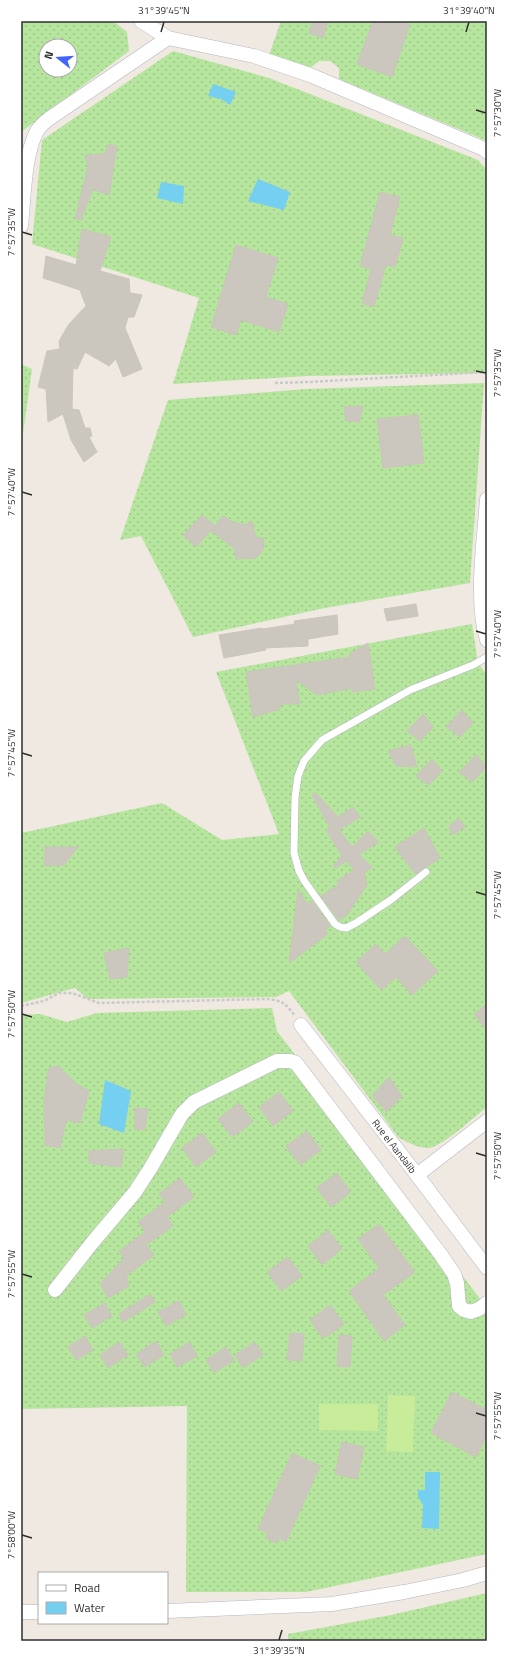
<svg xmlns="http://www.w3.org/2000/svg" width="508" height="1662" font-family="'Titillium Web',sans-serif">
	<style>
		.garden { fill: url(#garden-dots); fill-rule: evenodd }
		.pitch { fill: #c9ec9a }
		.water { fill: #75cff0 }
		.building { fill: #cbc7bf; stroke: #cbc5ba }
		.lines { fill: none; stroke-linecap: round; stroke-linejoin: round }
		.service-casing { stroke: #b4b7c1; stroke-width: 8 }
		.minor-casing { stroke: #b4b7c1; stroke-width: 15 }
		.path { stroke: #c9c9c9; stroke-width: 2.5; stroke-dasharray: 3 2; stroke-linecap: butt }
		.service { stroke: #fff; stroke-width: 7 }
		.minor { stroke: #fff; stroke-width: 14 }
		.ticks { fill: none; stroke: #2e2e2e; stroke-width: 1.5 }
		.labels { text-anchor: middle; stroke-width: 3; stroke-linejoin: round; paint-order: stroke }
		.street-label { font-size: 10px; fill: #2e2e2e; stroke: #fff }
		.neatline { fill: none; stroke: #2e2e2e; stroke-width: 1.5 }
		.ticks-label { font-size: 10px; text-anchor: middle; fill: #2e2e2e }
	</style>
	<defs>
		<pattern id="garden-dots" width="8" height="8" patternUnits="userSpaceOnUse"><rect width="8" height="8" fill="#b6e59e"/><path d="M2 2h.1M6 6h.1" fill="none" stroke="#9dc588" stroke-width="1.8" stroke-linecap="round"/></pattern>
	</defs>
	<rect width="100%" height="100%" fill="#efe9e1"/>
	<path class="garden" d="M 21,21 L 113,21 L 127,32 L 129,51 L 21,132 ZM 46,46 L 70,46 L 70,70 L 46,70 Z
		M 281,21 L 487,21 L 487,141 L 339,79 L 339,68 L 330,61 L 319,61 L 309,69 L 269,55 Z
		M 173,51 L 269,78 L 478,160 L 487,170 L 486,373 L 307,376 L 173,384 L 199,298 L 32,244 L 42,140 Z
		M 21,364 L 32,369 L 21,448 Z
		M 484,383 L 470,583 L 325,608 L 193,637 L 141,536 L 120,540 L 168,400 L 306,389 Z
		M 472,624 L 478,663 L 487,675 L 487,1107 C 475,1116 441,1148 428,1148 C 418,1148 408,1142 399,1138 L 289,991 L 276,997 L 88,999 L 75,988 L 21,1003 L 21,833 L 162,803 L 222,840 L 279,834 L 216,672 Z
		M 272,1008 L 277,1031 L 487,1308 L 487,1554 L 306,1592 L 186,1592 L 187,1406 L 21,1409 L 21,1015 L 40,1014 L 67,1022 L 97,1013 Z
		M 487,1593 L 487,1641 L 288,1641 L 288,1634 L 391,1615 Z"/>
	<path class="pitch" d="M 388,1395 L 415,1396 L 413,1452 L 386,1451 Z
		M 319,1404 L 378,1404 L 378,1431 L 319,1430 Z"/>
	<path class="water" d="M 213,84 L 236,92 L 230,105 L 221,99 L 208,96 Z
		M 258,179 L 290,192 L 284,210 L 248,201 Z
		M 161,182 L 184,186 L 183,204 L 157,198 Z
		M 105,1080 L 131,1091 L 124,1133 L 99,1124 Z
		M 425,1472 L 440,1472 L 439,1529 L 422,1528 L 423,1505 L 418,1497 L 418,1490 L 425,1490 Z"/>
	<path class="building" d="M 313,21 L 328,21 L 323,38 L 309,33 Z
		M 373,21 L 401,21 L 410,24 L 392,77 L 357,64 Z
		M 109,144 L 117,146 L 109,195 L 93,189 L 81,220 L 75,218 L 88,166 L 85,155 L 104,154 Z
		M 380,192 L 400,197 L 390,235 L 403,238 L 395,267 L 386,265 L 374,307 L 362,303 L 371,269 L 360,266 Z
		M 82,229 L 111,237 L 100,271 L 129,279 L 130,293 L 142,295 L 134,317 L 128,317 L 125,328 L 142,369 L 123,377 L 116,359 L 109,366 L 85,352 L 77,369 L 73,368 L 72,409 L 79,410 L 85,428 L 90,428 L 92,436 L 89,437 L 97,452 L 84,462 L 71,440 L 63,414 L 48,422 L 46,389 L 38,387 L 47,351 L 60,349 L 59,341 L 69,324 L 86,306 L 80,290 L 43,278 L 46,256 L 76,265 Z
		M 236,245 L 278,258 L 266,297 L 288,304 L 279,332 L 241,320 L 236,335 L 211,327 Z
		M 363,406 L 359,422 L 346,421 L 344,407 Z
		M 418,415 L 424,463 L 383,468 L 377,419 Z
		M 202,515 L 215,526 L 196,547 L 183,535 Z
		M 223,516 L 233,522 L 244,525 L 252,521 L 254,532 L 258,538 L 264,538 L 263,550 L 256,558 L 236,559 L 235,549 L 211,531 Z
		M 416,604 L 418,616 L 387,621 L 384,609 Z
		M 337,615 L 338,634 L 308,639 L 308,646 L 265,648 L 266,650 L 224,658 L 219,635 L 262,628 L 263,629 L 295,624 L 294,621 Z
		M 368,643 L 375,689 L 352,692 L 352,688 L 317,695 L 296,680 L 300,704 L 280,704 L 280,709 L 253,717 L 246,672 L 350,657 L 349,654 Z
		M 462,710 L 473,723 L 460,737 L 446,727 Z
		M 423,714 L 433,727 L 420,741 L 407,731 Z
		M 411,745 L 417,767 L 396,766 L 388,751 Z
		M 476,755 L 486,767 L 473,782 L 459,772 Z
		M 432,759 L 442,771 L 429,785 L 416,776 Z
		M 316,793 L 338,817 L 353,807 L 360,817 L 339,830 L 352,847 L 368,831 L 379,842 L 359,854 L 372,867 L 364,873 L 367,884 L 347,915 L 339,920 L 321,896 L 340,884 L 337,881 L 354,870 L 347,861 L 336,868 L 333,865 L 342,856 L 326,830 L 330,828 L 312,795 Z
		M 459,818 L 465,827 L 452,835 L 449,826 Z
		M 424,828 L 440,858 L 415,874 L 395,847 Z
		M 45,847 L 78,847 L 64,865 L 44,866 Z
		M 298,890 L 307,904 L 312,901 L 330,926 L 325,930 L 328,934 L 289,963 Z
		M 405,936 L 438,971 L 412,995 L 396,977 L 381,990 L 356,962 L 376,944 L 385,954 Z
		M 129,948 L 127,977 L 110,979 L 104,953 Z
		M 487,1004 L 487,1031 L 474,1014 Z
		M 59,1066 L 75,1083 L 89,1091 L 80,1123 L 66,1120 L 60,1148 L 45,1145 L 44,1099 L 49,1068 Z
		M 389,1077 L 402,1096 L 387,1112 L 372,1096 Z
		M 279,1092 L 293,1111 L 273,1126 L 259,1107 Z
		M 239,1103 L 253,1122 L 232,1137 L 218,1119 Z
		M 135,1108 L 148,1109 L 145,1129 L 135,1130 Z
		M 307,1131 L 321,1150 L 300,1165 L 286,1146 Z
		M 202,1133 L 216,1152 L 196,1167 L 182,1148 Z
		M 124,1149 L 121,1167 L 89,1163 L 89,1151 Z
		M 337,1173 L 351,1192 L 331,1207 L 317,1188 Z
		M 180,1178 L 194,1197 L 167,1217 L 173,1226 L 146,1245 L 154,1255 L 126,1276 L 129,1286 L 108,1298 L 100,1284 L 124,1258 L 119,1251 L 145,1232 L 138,1222 L 165,1202 L 159,1194 Z
		M 379,1224 L 415,1272 L 383,1295 L 405,1325 L 384,1341 L 349,1291 L 379,1268 L 358,1239 Z
		M 328,1230 L 342,1249 L 322,1265 L 308,1246 Z
		M 288,1257 L 302,1276 L 281,1291 L 267,1272 Z
		M 150,1294 L 155,1302 L 123,1322 L 119,1314 Z
		M 179,1301 L 186,1315 L 166,1326 L 158,1312 Z
		M 105,1303 L 112,1316 L 92,1328 L 84,1315 Z
		M 330,1305 L 344,1324 L 326,1337 L 322,1337 L 310,1320 Z
		M 290,1333 L 304,1334 L 302,1361 L 287,1360 Z
		M 339,1335 L 352,1336 L 350,1367 L 337,1366 Z
		M 85,1336 L 93,1350 L 76,1360 L 68,1347 Z
		M 156,1341 L 164,1355 L 144,1367 L 136,1354 Z
		M 119,1342 L 128,1355 L 108,1368 L 100,1355 Z
		M 190,1342 L 197,1356 L 177,1367 L 170,1354 Z
		M 255,1342 L 263,1355 L 243,1368 L 235,1355 Z
		M 226,1347 L 234,1360 L 214,1373 L 206,1360 Z
		M 452,1392 L 487,1410 L 487,1435 L 476,1457 L 431,1433 Z
		M 342,1442 L 364,1447 L 357,1479 L 335,1474 Z
		M 292,1453 L 320,1466 L 286,1542 L 280,1538 L 277,1543 L 265,1538 L 268,1533 L 258,1529 Z"/>
	<g class="lines">
		<g class="service-casing">
			<path id="service" d="M 426,872 L 392,899 L 356,923 L 346,928 L 340,927 L 335,924 L 305,882 L 299,871 L 294,853 L 295,798 L 298,776 L 304,761 L 322,740 L 368,714 L 410,690 L 473,665 L 487,657"/>
		</g>
		<g class="minor-casing">
			<g id="minor">
				<path d="M 141,21 L 168,38 L 254,56 L 310,75 L 484,149 L 487,152"/>
				<path d="M 21,226 C 24,198 24,155 37,131 C 40,126 46,121 50,118 L 168,38"/>
				<path d="M 487,499 C 484,541 475,601 487,640"/>
				<path id="s1" d="M 301,1025 L 417,1175 L 487,1268"/>
				<path d="M 417,1175 L 487,1121"/>
				<path d="M 55,1290 L 92,1243 L 135,1192 L 150,1169 L 182,1114 L 194,1102 L 277,1061 L 290,1061 L 296,1063 L 441,1255 L 454,1274 L 457,1283 L 459,1306 L 464,1310 L 471,1312 L 479,1309 L 487,1303"/>
				<path d="M 167,1611 L 332,1604 L 404,1592 L 463,1580 L 487,1573"/>
				<path d="M 21,1612 L 39,1612"/>
			</g>
		</g>
		<path class="path" d="M 275,383 L 309,382 L 487,372
			M 21,1006 L 44,1001 L 59,993 L 72,993 L 99,1003 L 266,999 C 282,1000 285,1003 295,1016"/>
		<use href="#service" class="service"/>
		<use href="#minor" class="minor"/>
	</g>
	<path class="ticks" d="M 161,32 L 164,22M 466,32 L 469,22M 476,110 L 486,113M 22,232 L 32,235M 476,371 L 486,373M 22,492 L 32,495M 476,631 L 486,634M 22,753 L 32,756M 476,892 L 486,895M 22,1014 L 32,1017M 476,1153 L 486,1156M 22,1274 L 32,1277M 476,1413 L 486,1416M 22,1535 L 32,1538M 279,1640 L 282,1630"/>
	<g class="labels">
		<g class="street-label">
			<text dy="4" stroke="none"><textPath href="#s1" startOffset="153">Rue el Aandalib</textPath></text>
		</g>
	</g>
	<rect width="508" height="1662" fill="none" stroke="#ffffff" stroke-width="44"/>
	<rect x="38" y="1572" width="130" height="52" fill="#ffffff" stroke="#ababab"/>
	<rect x="46" y="1585" width="20" height="6" fill="#ffffff" stroke="#ababab"/>
	<text x="74" y="1592" font-size="12" fill="#2e2e2e">Road</text>
	<rect x="46" y="1602" width="20" height="12" fill="#75cff0" stroke="#ababab"/>
	<text x="74" y="1612" font-size="12" fill="#2e2e2e">Water</text>
	<g transform="translate(58 58) rotate(287)"><circle r="19" fill="#ffffff" stroke="#ababab"/>
	<path d="M0-3L7 15L0 10L-7 15Z" fill="#4264fb"/>
	<text y="-6" font-size="11" font-weight="bold" text-anchor="middle" fill="#2e2e2e">N</text>
	</g>
	<rect x="22" y="22" width="464" height="1618" class="neatline"/>
	<g class="ticks-label">
		<text x="164" y="14">31°39'45"N</text>
		<text x="469" y="14">31°39'40"N</text>
		<text transform="translate(497 113) rotate(-90)" y="4">7°57'30"W</text>
		<text transform="translate(11 232) rotate(-90)" y="4">7°57'35"W</text>
		<text transform="translate(497 373) rotate(-90)" y="4">7°57'35"W</text>
		<text transform="translate(11 492) rotate(-90)" y="4">7°57'40"W</text>
		<text transform="translate(497 634) rotate(-90)" y="4">7°57'40"W</text>
		<text transform="translate(11 753) rotate(-90)" y="4">7°57'45"W</text>
		<text transform="translate(497 895) rotate(-90)" y="4">7°57'45"W</text>
		<text transform="translate(11 1014) rotate(-90)" y="4">7°57'50"W</text>
		<text transform="translate(497 1156) rotate(-90)" y="4">7°57'50"W</text>
		<text transform="translate(11 1274) rotate(-90)" y="4">7°57'55"W</text>
		<text transform="translate(497 1416) rotate(-90)" y="4">7°57'55"W</text>
		<text transform="translate(11 1535) rotate(-90)" y="4">7°58'00"W</text>
		<text x="279" y="1654">31°39'35"N</text>
	</g>
</svg>
